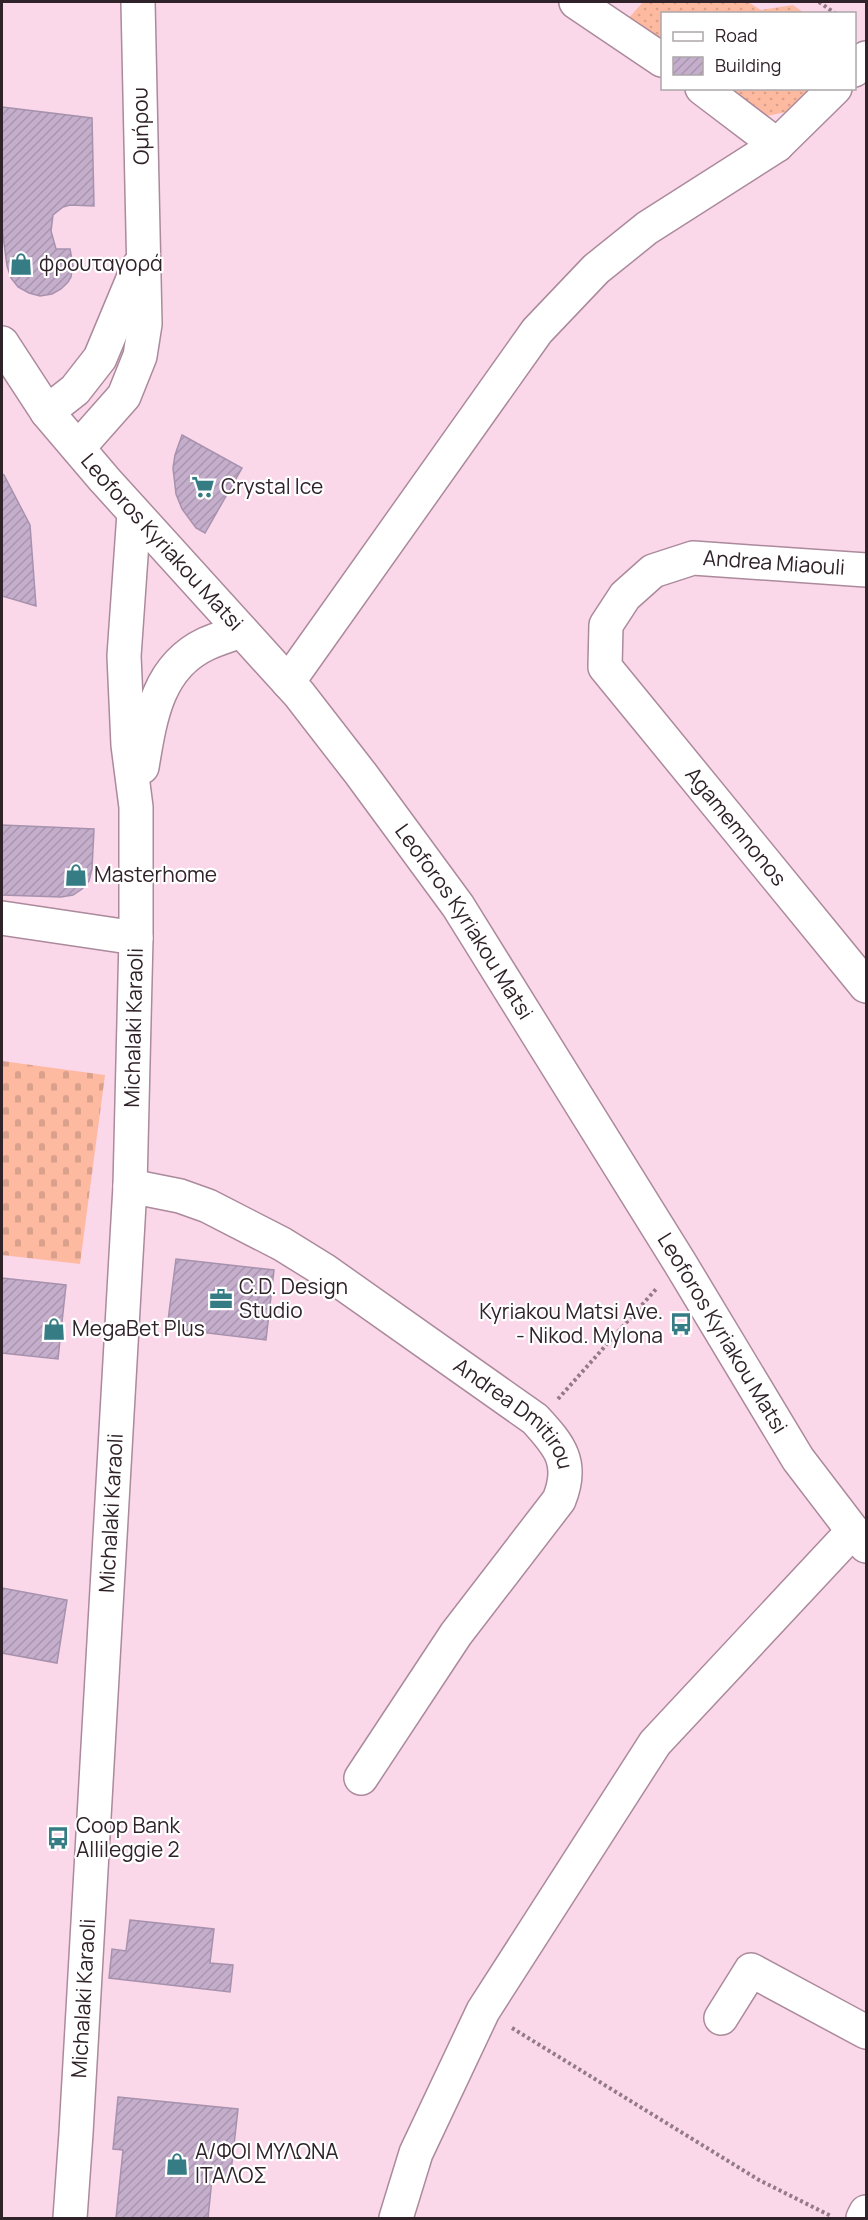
<svg xmlns="http://www.w3.org/2000/svg" width="868" height="2220" font-family="Manrope,sans-serif">
	<style>
		.grass { fill: url(#grass-dots) }
		.cemetery { fill: url(#cemetery-stones) }
		.building { fill: url(#building-hatch); stroke: #a792ae; stroke-width: 1.5 }
		.lines { fill: none; stroke-linecap: round; stroke-linejoin: round }
		.minor-casing { stroke: #ab8a9b; stroke-width: 36 }
		.major-casing { stroke: #ab8a9b; stroke-width: 36 }
		.path { stroke: #927a87; stroke-width: 4; stroke-dasharray: 3 3; stroke-linecap: butt }
		.minor { stroke: #fff; stroke-width: 33 }
		.major { stroke: #fff; stroke-width: 33 }
		.labels { text-anchor: middle; stroke-width: 4.5; stroke-linejoin: round; paint-order: stroke }
		.street-label { font-size: 21px; fill: #2f2229; stroke: #fff }
		.poi-label { font-size: 21px; fill: #2f2229; stroke: #fff; text-anchor: start }
	</style>
	<defs>
		<pattern id="grass-dots" width="8" height="8" patternUnits="userSpaceOnUse" patternTransform="scale(1.5)"><rect width="8" height="8" fill="#fdbaa1"/><path d="M2 2h.1M6 6h.1" fill="none" stroke="#d9a08b" stroke-width="1.8" stroke-linecap="round"/></pattern>
		<pattern id="cemetery-stones" width="16" height="16" patternUnits="userSpaceOnUse" patternTransform="scale(1.5)"><rect width="16" height="16" fill="#fdbaa1"/><path d="M2 7V4a2 2 0 0 1 4 0v3zM10 15v-3a2 2 0 0 1 4 0v3z" fill="#d9a08b"/></pattern>
		<pattern id="building-hatch" width="6" height="6" patternUnits="userSpaceOnUse" patternTransform="scale(1.5)"><rect width="6" height="6" fill="#c4aecb"/><path d="M-1 1l2-2M0 6l6-6M5 7l2-2" fill="none" stroke="#a995ae"/></pattern>
	</defs>
	<rect width="100%" height="100%" fill="#fbd7ea"/>
	<path class="grass" d="M 643,2 L 748,2 L 761,10 L 793,5 L 804,13 L 662,14 L 662,48 L 626,21 Z
		M 718,89 L 815,89 L 791,111 L 757,118 Z"/>
	<path class="cemetery" d="M 2,1061 L 105,1075 L 80,1264 L 2,1255 Z"/>
	<path class="building" d="M 2,107 L 92,118 L 94,206 L 70,205 L 63,207 L 53,215 L 51,231 L 56,249 L 70,249 L 73,265 L 71,277 L 68,282 L 61,289 L 52,294 L 40,296 L 29,293 L 18,287 L 11,278 L 7,266 L 2,228 Z
		M 182,435 L 242,468 L 205,533 L 196,528 L 182,509 L 176,494 L 173,468 L 175,455 Z
		M 2,474 L 4,475 L 30,525 L 36,606 L 2,596 Z
		M 2,825 L 94,829 L 92,869 L 89,881 L 82,889 L 73,895 L 61,897 L 2,895 Z
		M 176,1259 L 274,1270 L 266,1340 L 167,1328 Z
		M 2,1278 L 66,1285 L 58,1359 L 2,1353 Z
		M 2,1588 L 67,1600 L 57,1663 L 2,1653 Z
		M 130,1920 L 214,1929 L 210,1963 L 233,1965 L 230,1992 L 109,1978 L 112,1949 L 126,1951 Z
		M 118,2097 L 238,2109 L 230,2181 L 212,2179 L 208,2218 L 116,2218 L 123,2150 L 113,2149 Z"/>
	<g class="lines">
		<g class="minor-casing">
			<g id="minor">
				<path d="M 576,2 L 662,60"/>
				<path d="M 854,70 L 866,58"/>
				<path d="M 702,88 L 777,145"/>
				<path d="M 47,412 L 75,390 L 100,358 L 138,267"/>
				<path d="M 78,448 L 124,396 L 140,356 L 145,324 L 138,2"/>
				<path id="s1" d="M 866,570 L 693,558 L 653,571 L 625,596 L 606,625 L 605,667 L 866,986"/>
				<path d="M 288,682 L 537,331 L 596,269 L 647,228 L 777,145 L 835,88"/>
				<path d="M 2,918 L 136,938"/>
				<path id="s2" d="M 130,1186 L 180,1196 L 208,1206 L 282,1244 L 324,1270 L 535,1419 C 560,1446 574,1463 559,1500 L 456,1634 L 361,1778"/>
				<path d="M 721,2018 L 751,1970 L 866,2032"/>
				<path d="M 396,2218 L 416,2153 L 483,2011 L 655,1743 L 853,1531"/>
				<path d="M 863,2218 L 866,2212"/>
			</g>
		</g>
		<g class="major-casing">
			<g id="major">
				<path id="s3" d="M 2,343 L 47,412 L 104,479 L 299,694 L 361,774 L 458,906 L 680,1263 L 798,1459 L 853,1531 L 866,1546"/>
				<path d="M 142,767 C 150,719 157,667 206,644 C 217,639 230,635 241,631"/>
				<path id="s4" d="M 70,2218 L 76,2133 L 130,1186 L 136,938 L 136,807 L 128,745 L 124,656 L 134,513"/>
			</g>
		</g>
		<path class="path" d="M 819,2 L 836,14
			M 558,1399 L 657,1288
			M 512,2028 L 759,2180 L 831,2216"/>
		<use href="#minor" class="minor"/>
		<use href="#major" class="major"/>
	</g>
	<defs>
		<g id="shop-bare" transform="scale(1.8)"><path d="M-5-2.5h2.3a2.7 3.5 0 0 1 5.4 0H5L5.5 6h-11ZM-1.5-2.5h3a1.5 2.3 0 0 0-3 0Z" fill="#357c85" stroke="#fff" stroke-width="2.5" paint-order="stroke"/></g>
		<g id="supermarket-bare" transform="scale(1.8)"><path d="M-6-5.5h2.5l.6 2H6L4.5 2H-2.5L-4.4-4H-6ZM-1.5 3.2a1.3 1.3 0 1 0 .1 0ZM3 3.2a1.3 1.3 0 1 0 .1 0Z" fill="#357c85" stroke="#fff" stroke-width="2.5" paint-order="stroke"/></g>
		<g id="office-bare" transform="scale(1.8)"><path d="M-6-3h4V-5.5h4V-3h4V5H-6ZM-1-4.5V-3h2v-1.5ZM-6 0V1H6V0Z" fill="#357c85" stroke="#fff" stroke-width="2.5" paint-order="stroke"/></g>
		<g id="bus-bare" transform="scale(1.8)"><path d="M-5-6H5V4H4V6H2V4H-2V6H-4V4H-5ZM-3.5-4V0h7V-4ZM-3.5 1.2v1.5H-2V1.2ZM2 1.2v1.5H3.5V1.2Z" fill="#357c85" stroke="#fff" stroke-width="2.5" paint-order="stroke"/></g>
	</defs>
	<g fill-rule="evenodd">
		<use href="#shop-bare" x="21" y="264"/>
		<use href="#supermarket-bare" x="203" y="487"/>
		<use href="#shop-bare" x="76" y="875"/>
		<use href="#office-bare" x="221" y="1299"/>
		<use href="#bus-bare" x="681" y="1324"/>
		<use href="#shop-bare" x="54" y="1329"/>
		<use href="#bus-bare" x="58" y="1838"/>
		<use href="#shop-bare" x="177" y="2164"/>
	</g>
	<g class="labels">
		<g class="street-label">
			<text transform="translate(141 126) rotate(-91)" y="7">Ομήρου</text>
			<text dy="7" stroke="none"><textPath href="#s3" startOffset="256">Leoforos Kyriakou Matsi</textPath></text>
			<text transform="translate(774 563) rotate(4)" y="7">Andrea Miaouli</text>
			<text dy="7" stroke="none"><textPath href="#s1" startOffset="536">Agamemnonos</textPath></text>
			<text dy="7" stroke="none"><textPath href="#s3" startOffset="742">Leoforos Kyriakou Matsi</textPath></text>
			<text dy="7" stroke="none"><textPath href="#s4" startOffset="1192">Michalaki Karaoli</textPath></text>
			<text dy="7" stroke="none"><textPath href="#s3" startOffset="1228">Leoforos Kyriakou Matsi</textPath></text>
			<text dy="7" stroke="none"><textPath href="#s2" startOffset="453">Andrea Dmitirou</textPath></text>
			<text dy="7" stroke="none"><textPath href="#s4" startOffset="706">Michalaki Karaoli</textPath></text>
			<text dy="7" stroke="none"><textPath href="#s4" startOffset="220">Michalaki Karaoli</textPath></text>
		</g>
		<g class="poi-label">
			<text x="39" y="271">φρουταγορά</text>
			<text x="221" y="494">Crystal Ice</text>
			<text x="94" y="882">Masterhome</text>
			<text x="239" y="1294">C.D. Design<tspan x="239" dy="24">Studio</tspan></text>
			<text x="663" y="1319" text-anchor="end">Kyriakou Matsi Ave.<tspan x="663" dy="24">- Nikod. Mylona</tspan></text>
			<text x="72" y="1336">MegaBet Plus</text>
			<text x="76" y="1833">Coop Bank<tspan x="76" dy="24">Allileggie 2</tspan></text>
			<text x="195" y="2159">Α/ΦΟΙ ΜΥΛΩΝΑ<tspan x="195" dy="24">ΙΤΑΛΟΣ</tspan></text>
		</g>
	</g>
	<rect width="868" height="2220" fill="none" stroke="#2f2229" stroke-width="6"/>
	<rect x="661" y="12" width="195" height="78" fill="#ffffff" stroke="#aca7a9" stroke-width="1.5"/>
	<rect x="673" y="32" width="30" height="9" fill="#ffffff" stroke="#aca7a9" stroke-width="1.5"/>
	<text x="715" y="42" font-size="18" fill="#2f2229">Road</text>
	<rect x="673" y="57" width="30" height="18" fill="url(#building-hatch)" stroke="#aca7a9" stroke-width="1.5"/>
	<text x="715" y="72" font-size="18" fill="#2f2229">Building</text>
</svg>
